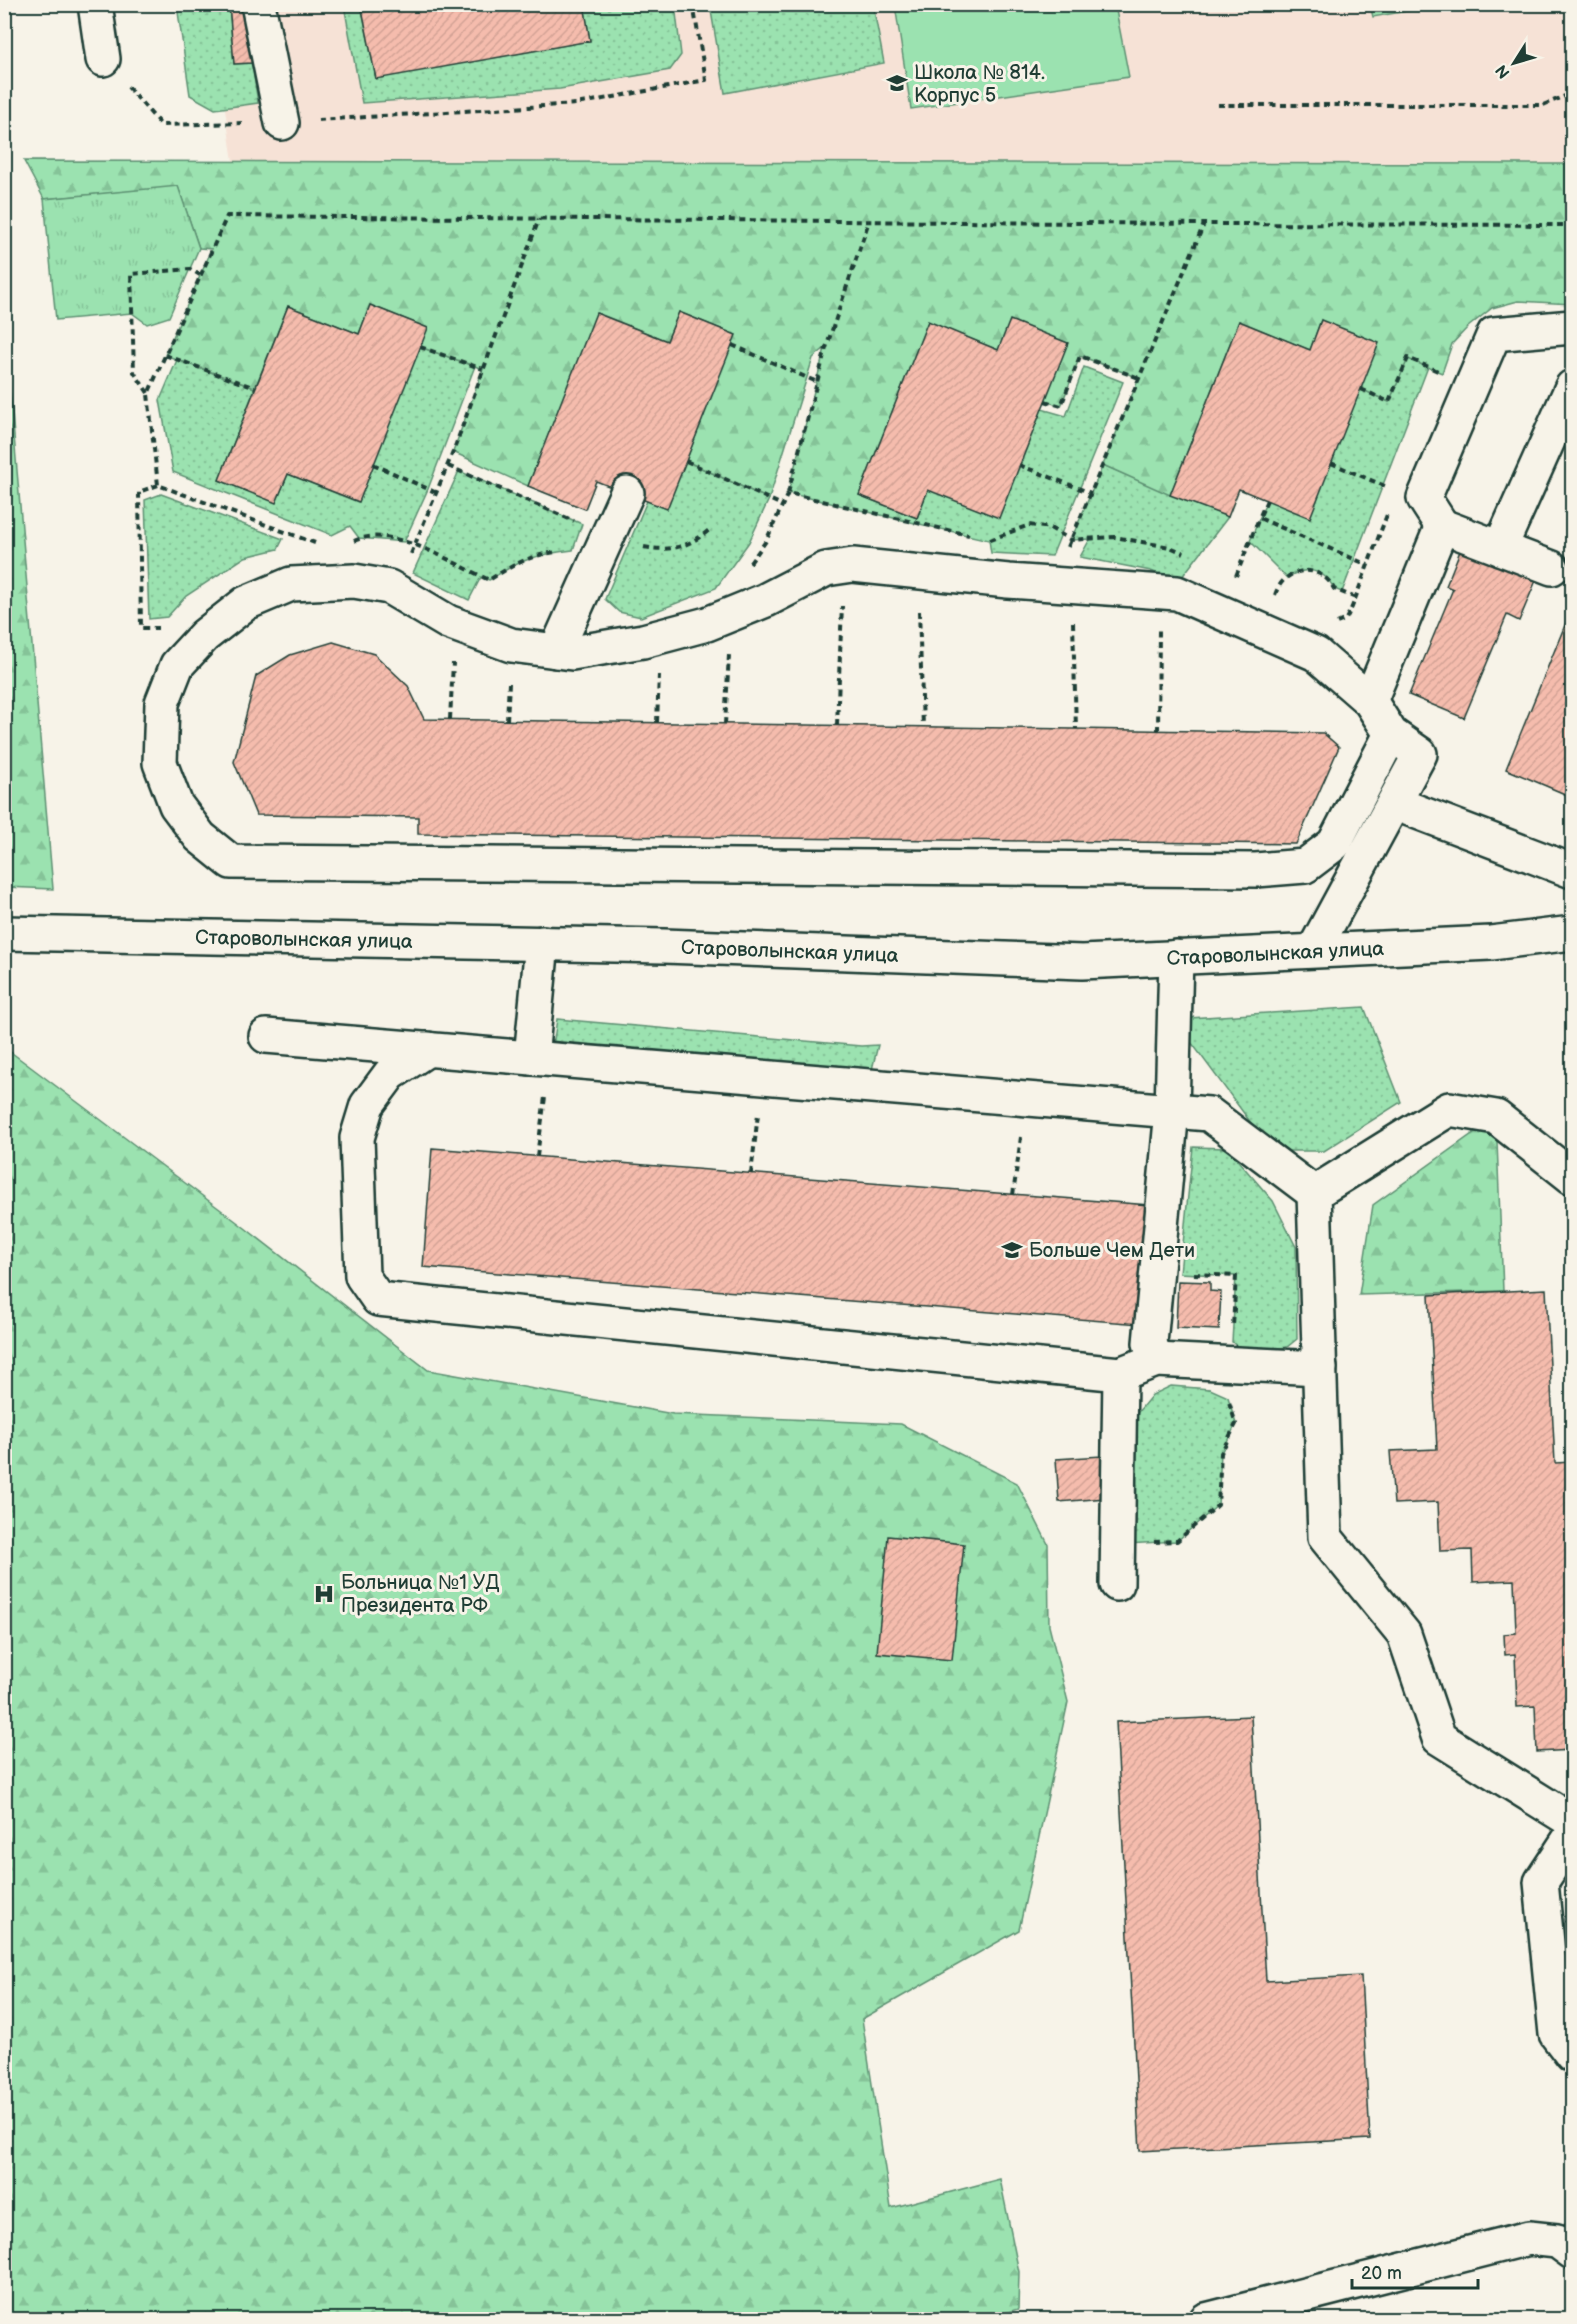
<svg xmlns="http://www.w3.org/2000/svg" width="1577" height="2324" font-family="'Balsamiq Sans',sans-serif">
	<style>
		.built { fill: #f6e2d6 }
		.grass { fill: url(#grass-dots); stroke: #5d9072; stroke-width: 1.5 }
		.forest { fill: url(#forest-firs); stroke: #5d9072; stroke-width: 1.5 }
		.park { fill: url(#park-tufts); stroke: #5d9072; stroke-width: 1.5 }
		.pitch { fill: #9be2b0; stroke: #5d9072; stroke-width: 1.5 }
		.building { fill: url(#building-hatch); stroke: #1f3d34; stroke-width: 1.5 }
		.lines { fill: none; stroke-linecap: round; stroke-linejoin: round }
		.minor-casing { stroke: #1f3d34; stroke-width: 38 }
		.path { stroke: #1f3d34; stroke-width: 4; stroke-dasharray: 6 4.5; stroke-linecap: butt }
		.minor { stroke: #f7f3e8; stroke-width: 33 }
		.labels { text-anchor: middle; stroke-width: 6; stroke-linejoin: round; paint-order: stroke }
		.poi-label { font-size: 20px; fill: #1f3d34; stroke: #f7f3e8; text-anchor: start }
		.street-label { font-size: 20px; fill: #1f3d34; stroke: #f7f3e8 }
	</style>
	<defs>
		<pattern id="grass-dots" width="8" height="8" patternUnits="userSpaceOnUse" patternTransform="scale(1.5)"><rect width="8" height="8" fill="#9be2b0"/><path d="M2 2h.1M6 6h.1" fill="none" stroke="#85c398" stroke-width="1.8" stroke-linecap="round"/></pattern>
		<pattern id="forest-firs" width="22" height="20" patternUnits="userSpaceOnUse" patternTransform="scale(1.5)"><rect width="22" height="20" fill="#9be2b0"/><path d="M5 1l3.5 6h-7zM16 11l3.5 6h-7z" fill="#85c398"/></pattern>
		<pattern id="park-tufts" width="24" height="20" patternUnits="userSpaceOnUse" patternTransform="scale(1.5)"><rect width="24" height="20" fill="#9be2b0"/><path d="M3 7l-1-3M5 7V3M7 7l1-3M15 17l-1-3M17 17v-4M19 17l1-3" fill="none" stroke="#85c398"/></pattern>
		<pattern id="building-hatch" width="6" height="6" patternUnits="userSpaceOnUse" patternTransform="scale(1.5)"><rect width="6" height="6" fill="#f5bcad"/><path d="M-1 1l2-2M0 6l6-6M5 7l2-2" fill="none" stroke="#d2a295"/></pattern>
	</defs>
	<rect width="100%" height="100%" fill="#f7f3e8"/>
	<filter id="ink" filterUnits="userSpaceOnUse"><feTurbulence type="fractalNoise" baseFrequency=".0167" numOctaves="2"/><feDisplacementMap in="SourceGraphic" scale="12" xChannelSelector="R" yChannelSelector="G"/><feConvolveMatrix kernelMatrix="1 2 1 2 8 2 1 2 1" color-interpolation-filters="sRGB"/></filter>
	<g filter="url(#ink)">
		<path class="built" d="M 209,5 L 1572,5 L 1572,164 L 233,161 Z"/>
		<path class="grass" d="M 177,5 L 229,5 L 234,64 L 252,63 L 258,103 L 215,109 L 190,95 Z
			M 344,5 L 361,5 L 376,78 L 590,41 L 584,5 L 675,5 L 681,55 L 670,70 L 560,89 L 362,103 Z
			M 710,5 L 873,5 L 884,63 L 725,93 Z
			M 420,347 L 475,366 L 428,489 L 404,542 L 359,538 L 350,526 L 332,535 L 173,472 L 160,400 L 177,360 L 255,388 L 219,480 L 276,502 L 288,474 L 358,502 Z
			M 1408,358 L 1428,367 L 1342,592 L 1334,589 C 1324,568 1305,566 1287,578 L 1250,541 L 1267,500 L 1361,389 L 1389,402 Z
			M 1084,367 L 1123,382 L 1052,556 L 991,553 L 989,540 L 915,523 L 928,490 L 1042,409 L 1066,416 Z
			M 686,461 L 769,499 L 749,542 L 716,588 L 641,617 L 619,612 L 605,599 L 647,501 Z
			M 1103,465 L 1228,517 L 1178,582 L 1151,571 L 1080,557 L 1090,539 L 1071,540 Z
			M 459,471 L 582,524 L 573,550 C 537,554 520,560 489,580 L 481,577 L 469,600 L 413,573 Z
			M 161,494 L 283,539 L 278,549 L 245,557 L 186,596 L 167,617 L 149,619 L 145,500 Z
			M 1364,1007 L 1401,1102 L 1324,1151 L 1289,1151 L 1254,1127 L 1174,1019 Z
			M 557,1019 L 861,1046 L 878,1045 L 868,1086 L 551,1060 Z
			M 1193,1147 L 1227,1148 L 1273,1201 L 1296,1247 L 1297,1339 L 1287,1347 L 1246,1353 L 1232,1342 L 1236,1276 L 1180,1273 Z
			M 1171,1386 L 1210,1389 L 1228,1397 L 1236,1424 L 1221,1453 L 1218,1505 L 1177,1541 L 1127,1544 L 1129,1423 L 1152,1395 Z"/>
		<path class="forest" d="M 24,161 L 1572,164 L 1572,304 L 1518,301 L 1492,308 L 1468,327 L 1452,344 L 1442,373 L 1408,359 L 1389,402 L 1361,389 L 1321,320 L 1310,350 L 1239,321 L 1170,495 L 1103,465 L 1139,378 L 1080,356 L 1061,406 L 1045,401 L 998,350 L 928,322 L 859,495 L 917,518 L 915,523 L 788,493 L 825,348 L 813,358 L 769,499 L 686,461 L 735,335 L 679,312 L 667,341 L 597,313 L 528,486 L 453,452 L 483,369 L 420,347 L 427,328 L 370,305 L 359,334 L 288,306 L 255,388 L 165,355 L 212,249 L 199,248 L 178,187 L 44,199 Z
			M 4,331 L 5,331 L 53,889 L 5,887 Z
			M 4,1047 L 245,1228 L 428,1370 L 673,1414 L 901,1424 L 1017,1483 L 1048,1544 L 1049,1626 L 1068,1702 L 1019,1930 L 862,2019 L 891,2208 L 1000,2179 L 1019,2272 L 1018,2309 L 982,2320 L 5,2319 Z
			M 1496,1117 L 1503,1291 L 1359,1295 L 1373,1205 Z"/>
		<path class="park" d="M 178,186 L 199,248 L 169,317 L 147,324 L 132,313 L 56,320 L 44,199 Z"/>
		<path class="pitch" d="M 895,5 L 1115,5 L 1129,77 L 911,109 Z
			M 1370,5 L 1370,4 L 1442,5 L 1373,17 Z"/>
		<path class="building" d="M 229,4 L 246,4 L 252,63 L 234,64 Z
			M 361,4 L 584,4 L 590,41 L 376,79 Z
			M 370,305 L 428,328 L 359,502 L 288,474 L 276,503 L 219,480 L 288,306 L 359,334 Z
			M 679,312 L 736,335 L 667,509 L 596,481 L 585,509 L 528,486 L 596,313 L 667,341 Z
			M 1010,320 L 1068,343 L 999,518 L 928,490 L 917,518 L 859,495 L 928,321 L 998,350 Z
			M 1321,320 L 1379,343 L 1310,518 L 1239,489 L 1228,517 L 1170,495 L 1239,321 L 1310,350 Z
			M 1462,546 L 1537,578 L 1519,621 L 1507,615 L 1464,718 L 1409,695 L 1453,589 L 1446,586 Z
			M 1572,608 L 1572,797 L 1506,769 Z
			M 333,642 L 374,654 L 408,686 L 424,719 L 1323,733 L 1339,747 L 1296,844 L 418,834 L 418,817 L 256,815 L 234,762 L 256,676 L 290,655 Z
			M 432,1148 L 1149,1205 L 1140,1324 L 423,1267 Z
			M 1178,1281 L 1210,1282 L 1210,1291 L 1221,1292 L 1219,1330 L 1176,1328 Z
			M 1546,1289 L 1555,1463 L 1572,1462 L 1572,1750 L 1537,1752 L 1535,1706 L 1517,1707 L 1515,1654 L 1505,1655 L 1504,1634 L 1516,1633 L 1514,1580 L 1473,1582 L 1472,1550 L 1440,1551 L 1438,1502 L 1394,1504 L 1390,1451 L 1437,1449 L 1429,1295 Z
			M 1102,1456 L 1105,1498 L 1059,1502 L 1056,1459 Z
			M 888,1536 L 964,1544 L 952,1660 L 877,1653 Z
			M 1251,1716 L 1266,1981 L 1361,1976 L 1370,2139 L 1140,2151 L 1116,1722 Z"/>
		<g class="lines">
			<g class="minor-casing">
				<g id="minor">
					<path d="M 95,4 L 103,59"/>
					<path d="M 258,4 L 282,123"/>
					<path d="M 1442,526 L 1424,498 L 1494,334 L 1572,327"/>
					<path d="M 1500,548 L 1572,387"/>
					<path d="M 556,651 L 627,493"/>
					<path d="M 1370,701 L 1442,526 L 1552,568"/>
					<path d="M 1394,803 L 1572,871"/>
					<path id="s1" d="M 4,933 L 664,946 L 1082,962 L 1491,943 L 1572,933"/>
					<path d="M 1314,950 L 1420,754 L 1391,734 L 1370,701 L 1316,654 L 1177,593 L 1008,581 L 853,565 L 826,569 L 766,600 L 707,624 L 643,641 L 572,653 L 511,645 L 448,622 L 389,587 L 354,581 L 291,584 L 246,603 L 204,636 L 177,665 L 162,703 L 160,763 L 176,805 L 200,837 L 231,862 L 1256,870 L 1305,866 L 1334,844 L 1391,734"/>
					<path d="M 266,1036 L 1209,1114 L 1314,1193 L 1449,1109 L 1496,1117 L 1572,1177"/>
					<path d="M 428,1049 L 390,1074 L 367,1105 L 357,1138 L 362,1276 L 378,1299 L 1120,1374 L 1156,1360 L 1320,1368"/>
					<path d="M 531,1058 L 542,943"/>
					<path d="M 1314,1193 L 1325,1537 L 1404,1634 L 1439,1738 L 1572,1821"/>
					<path d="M 1156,1360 L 1150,1343 L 1172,1110 L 1176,957"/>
					<path d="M 1117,1584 L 1120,1374"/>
					<path d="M 1572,1835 L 1541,1882 L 1556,2034 L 1572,2055"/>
					<path d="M 1206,2320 L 1529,2238 L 1557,2241 L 1572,2252"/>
				</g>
			</g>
			<path class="path" d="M 128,87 L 161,125 L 242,123
				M 1218,105 L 1543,105 L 1572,93
				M 318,120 L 576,104 L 706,80 L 693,4
				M 732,345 L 817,382
				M 420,347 L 483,369
				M 165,355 L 255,388
				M 1361,389 L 1389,402 L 1408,358 L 1438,371
				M 148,393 L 134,372 L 131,274 L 190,269 L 200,275
				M 1045,401 L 1061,406 L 1080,356 L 1139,378
				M 686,461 L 782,505
				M 1331,463 L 1387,487
				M 373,464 L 437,493
				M 1019,465 L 1091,493
				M 448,466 L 574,521
				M 158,485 L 139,492 L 141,628 L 158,628
				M 788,493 L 826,348 L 869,221
				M 1267,500 L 1259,518 L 1368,565
				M 990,540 L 1029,525 L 1050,528 L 1071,540 L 1114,537 L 1170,547 L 1184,553
				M 354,541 C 392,523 454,564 489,580 C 511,566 532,554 558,552
				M 315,543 L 158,485 L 148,394 L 227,216 L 1204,224
				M 644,547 C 670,552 689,547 709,530
				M 1068,547 L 1204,224 L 1572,225
				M 411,554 L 453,452 L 539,219
				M 750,563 L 766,541 L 788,493 L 969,535
				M 1236,576 L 1259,518
				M 1275,595 C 1284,566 1321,562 1334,589 L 1356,598
				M 919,611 L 923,727
				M 1073,622 L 1076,729
				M 1337,623 L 1346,619 L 1352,607 L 1388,512
				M 450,719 L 453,663
				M 507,720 L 509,683
				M 657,722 L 659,675
				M 725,724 L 729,655
				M 837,725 L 842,606
				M 1158,731 L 1159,630
				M 537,1156 L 545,1097
				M 751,1174 L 758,1114
				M 1013,1195 L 1021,1137
				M 1194,1274 L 1236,1276 L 1233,1326
				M 1154,1542 L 1177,1541 L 1218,1505 L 1221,1453 L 1236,1424 L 1229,1402"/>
			<use href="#minor" class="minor"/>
		</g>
	</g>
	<defs>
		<g id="school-bare" transform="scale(1.62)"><path d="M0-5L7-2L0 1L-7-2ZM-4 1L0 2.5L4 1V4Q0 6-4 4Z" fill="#1f3d34" stroke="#f7f3e8" stroke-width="2.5" paint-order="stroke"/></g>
		<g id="hospital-bare" transform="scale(1.62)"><path d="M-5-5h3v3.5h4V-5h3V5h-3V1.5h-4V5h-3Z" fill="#1f3d34" stroke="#f7f3e8" stroke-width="2.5" paint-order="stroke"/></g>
	</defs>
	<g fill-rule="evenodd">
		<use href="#school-bare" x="897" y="83"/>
		<use href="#school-bare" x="1012" y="1250"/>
		<use href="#hospital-bare" x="324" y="1594"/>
	</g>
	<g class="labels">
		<g class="poi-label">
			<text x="914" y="79">Школа № 814.<tspan x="914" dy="23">Корпус 5</tspan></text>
			<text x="1029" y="1257">Больше Чем Дети</text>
			<text x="341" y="1589">Больница №1 УД<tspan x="341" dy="23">Президента РФ</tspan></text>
		</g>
		<g class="street-label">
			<text dy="7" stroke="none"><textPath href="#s1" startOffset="300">Староволынская улица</textPath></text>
			<text dy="7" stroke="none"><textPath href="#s1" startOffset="786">Староволынская улица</textPath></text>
			<text dy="7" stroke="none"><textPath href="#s1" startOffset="1272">Староволынская улица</textPath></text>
		</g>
	</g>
	<rect width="1577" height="2324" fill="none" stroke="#f7f3e8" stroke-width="24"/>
	<rect x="12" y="12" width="1553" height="2300" fill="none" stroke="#1f3d34" stroke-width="2" filter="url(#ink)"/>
	<g transform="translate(1514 63) rotate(233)" stroke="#f7f3e8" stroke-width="4.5" paint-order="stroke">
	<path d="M0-4.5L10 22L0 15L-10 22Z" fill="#1f3d34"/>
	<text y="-9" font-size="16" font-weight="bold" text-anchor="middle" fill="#1f3d34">N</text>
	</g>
	<path d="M1352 2279v9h126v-9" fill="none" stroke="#1f3d34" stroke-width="3"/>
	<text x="1361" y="2279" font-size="18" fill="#1f3d34" stroke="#f7f3e8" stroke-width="4.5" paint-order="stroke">20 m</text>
</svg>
